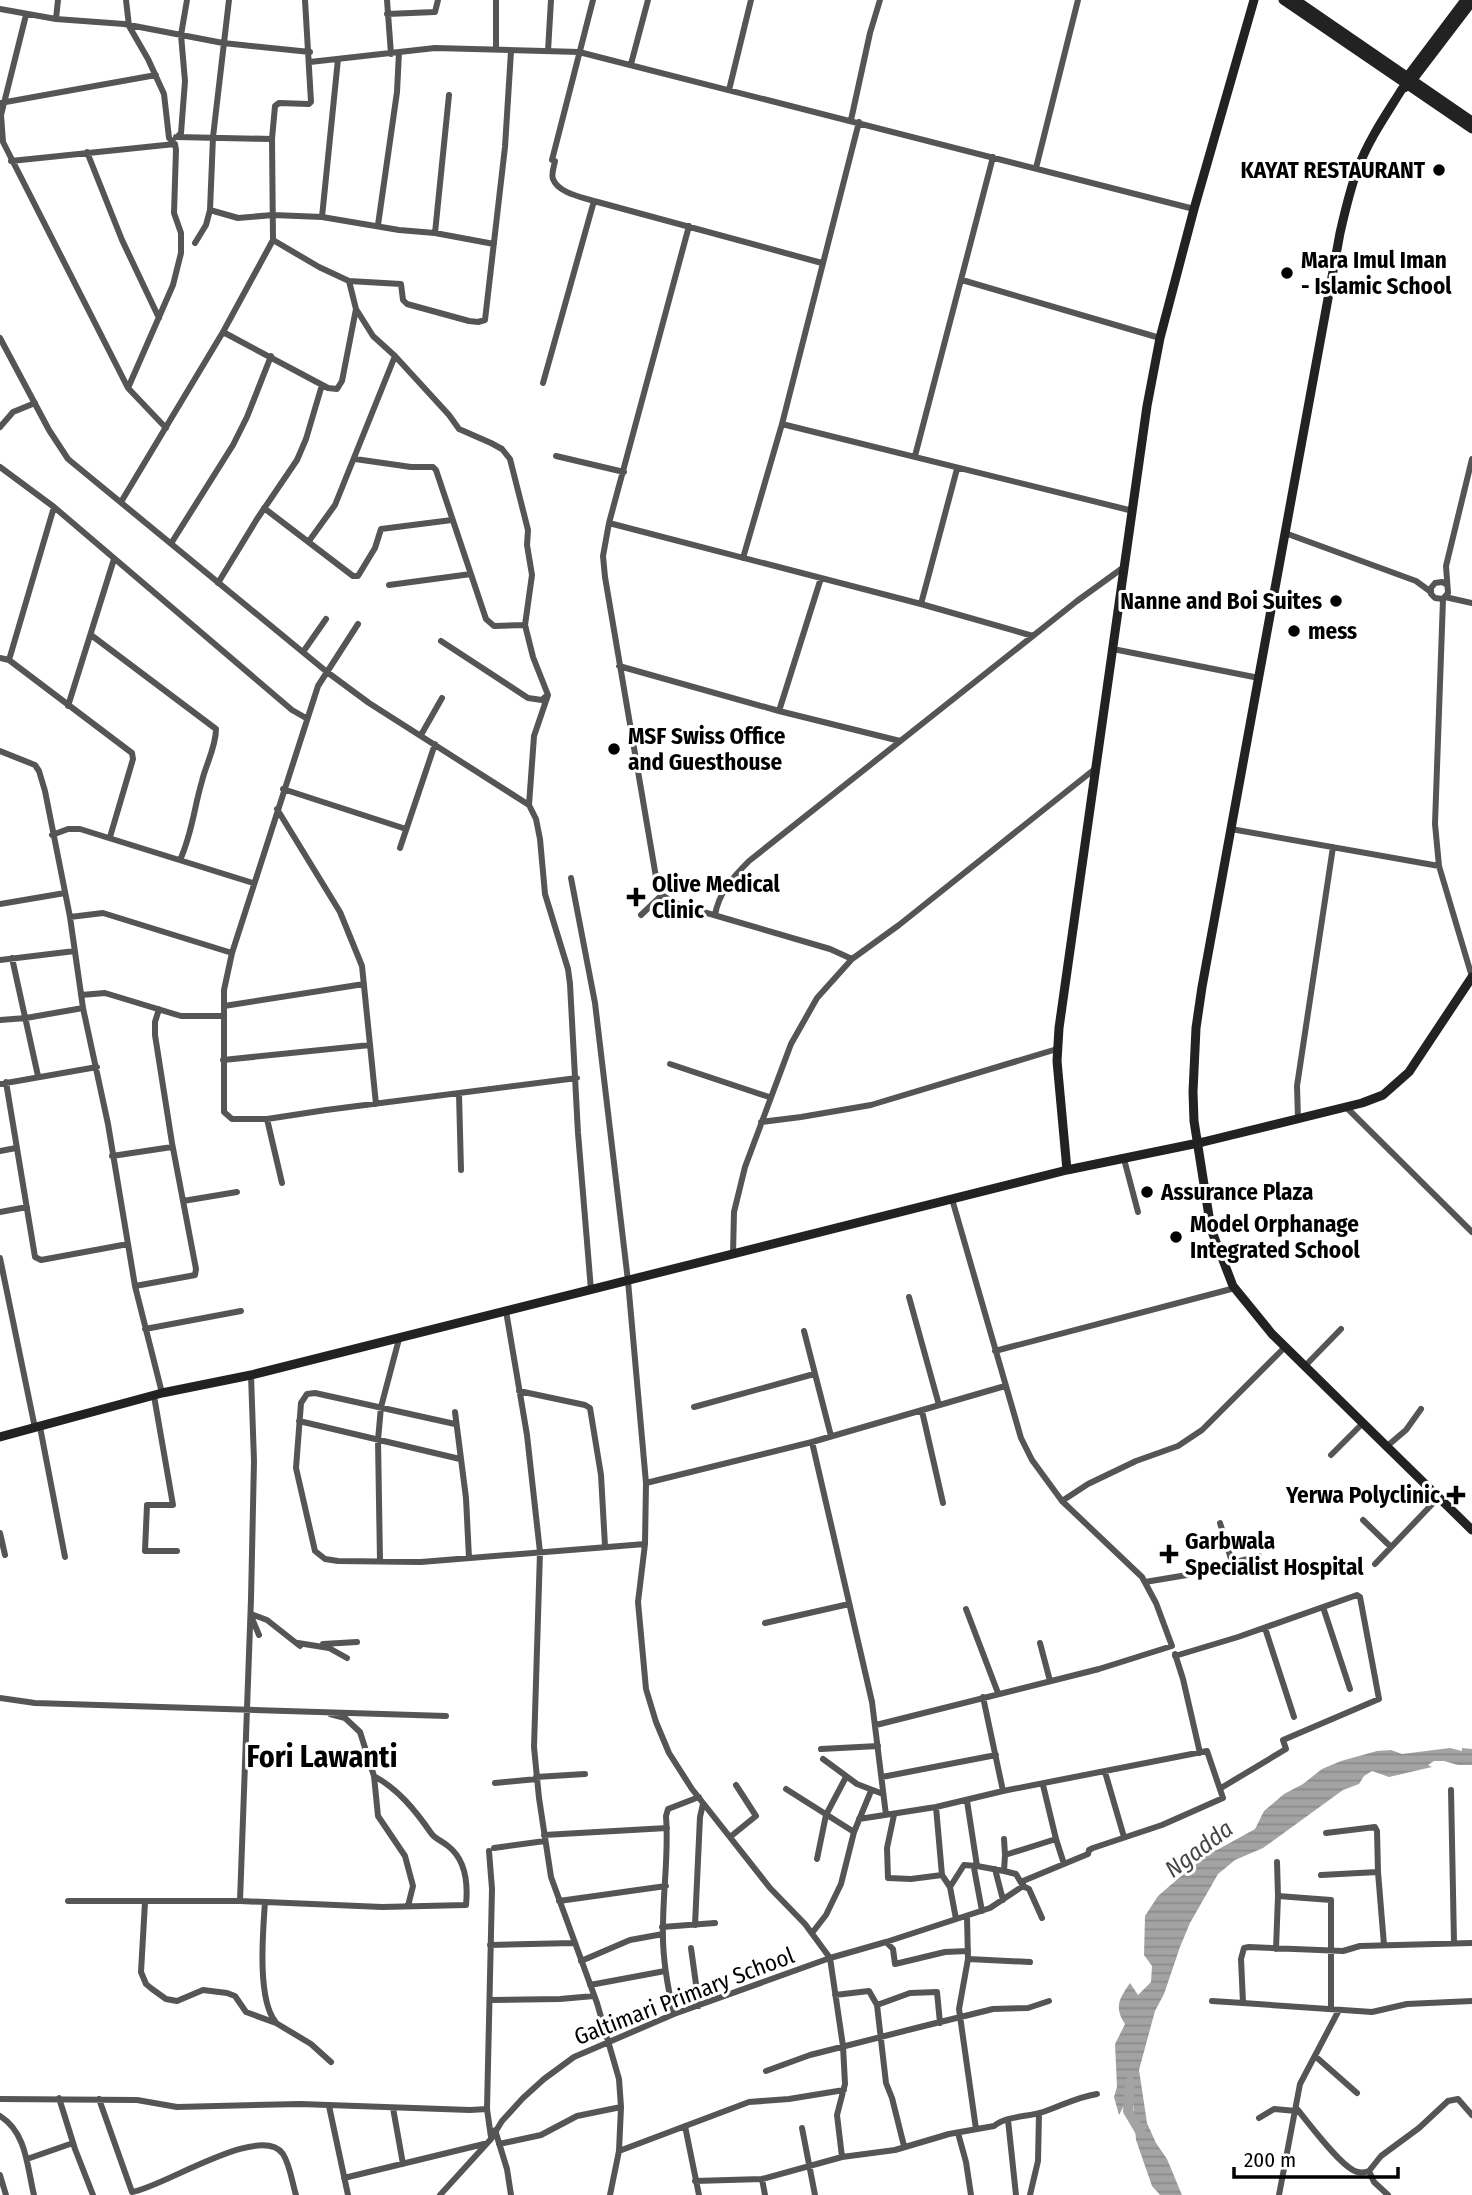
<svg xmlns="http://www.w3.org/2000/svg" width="1472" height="2195" font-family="'Fira Sans Condensed',sans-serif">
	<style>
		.water { fill: url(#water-rules) }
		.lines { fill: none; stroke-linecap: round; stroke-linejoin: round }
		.river { stroke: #a3a3a3; stroke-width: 10 }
		.street { stroke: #555; stroke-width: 6 }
		.secondary { stroke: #222; stroke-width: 9 }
		.poi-dot { fill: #000; stroke: #fff; stroke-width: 2.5 }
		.labels { text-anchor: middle; stroke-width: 6; stroke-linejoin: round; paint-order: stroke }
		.poi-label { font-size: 23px; font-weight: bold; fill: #000; stroke: #fff; text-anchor: start }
		.street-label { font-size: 23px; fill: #000; stroke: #fff }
		.water-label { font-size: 24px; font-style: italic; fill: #444; stroke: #fff }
		.district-label { font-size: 30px; font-weight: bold; fill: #000; stroke: #fff }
	</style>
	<defs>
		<pattern id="water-rules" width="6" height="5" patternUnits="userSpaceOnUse" patternTransform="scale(1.75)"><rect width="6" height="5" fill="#a3a3a3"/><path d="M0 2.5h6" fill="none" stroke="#8b8b8b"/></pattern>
	</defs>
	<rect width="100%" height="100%" fill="#fff"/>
	<path class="water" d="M 1450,1748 L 1462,1751 L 1462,1748 L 1472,1749 L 1472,1765 L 1458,1765 L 1444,1761 L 1434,1761 L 1428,1765 L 1432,1767 L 1389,1777 L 1372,1771 L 1364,1776 L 1359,1784 L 1343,1790 L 1263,1848 L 1235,1860 L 1218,1874 L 1190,1923 L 1180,1947 L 1164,1994 L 1155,2011 L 1139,2070 L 1147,2123 L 1156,2143 L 1167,2159 L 1182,2195 L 1160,2195 L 1152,2186 L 1136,2140 L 1132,2090 L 1119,2115 L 1114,2097 L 1117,2087 L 1115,2044 L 1125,2024 C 1114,2007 1119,1999 1130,1983 L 1138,1995 L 1151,1982 L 1152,1966 L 1144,1955 L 1145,1916 L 1158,1896 L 1210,1851 L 1217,1850 L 1255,1829 L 1264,1811 L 1284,1794 L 1303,1784 L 1322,1769 L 1341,1761 L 1377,1751 L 1391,1750 L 1402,1754 Z"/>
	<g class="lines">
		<path class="river" d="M 1130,2082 L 1128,2111 L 1141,2133"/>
		<path class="street" d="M 126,0 L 129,26 L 148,59 L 164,94 L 169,138 L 175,144 L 176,150 L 174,213 L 181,233 L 181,253 L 173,285 L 128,388 L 166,428
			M 387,0 L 391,54
			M 496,0 L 496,49
			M 593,0 L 552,160 L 555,161 C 554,167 551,174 553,179 C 558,193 582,197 594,201 L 822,263
			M 0,9 L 56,19 L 124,24 L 223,43 L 310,52
			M 387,14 L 435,12 L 438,0
			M 26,15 L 1,115 L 3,142 L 128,388
			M 56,19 L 58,0
			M 548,51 L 551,0
			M 310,62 L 435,48 L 579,52 L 1194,209
			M 631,64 L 648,0
			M 729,90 L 751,0
			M 0,103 L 156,75
			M 851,120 L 870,33 L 880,0
			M 176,137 L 272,139
			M 177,137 L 181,133 L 185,81 L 181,35 L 187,0
			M 87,152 L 122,240 L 159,318
			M 11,161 L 175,144
			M 1036,168 L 1078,0
			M 210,210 L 213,137 L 229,0
			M 322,217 L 338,59
			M 378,225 L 397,92 L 399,52
			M 689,226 L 609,523 L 603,556 L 605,577 L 657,883 L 662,895 L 676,904 L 830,949 L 852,959
			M 435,233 L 449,95
			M 273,240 L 319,267 L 349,281 L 356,309 L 373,336 L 395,356 L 449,415 L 459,429 L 491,443 L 502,449 L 510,459 L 528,530 L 527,545 L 532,575 L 525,625 L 533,657 L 548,695 L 534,736 L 529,805 L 536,819 L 540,839 L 545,894 L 568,969 L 570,984 L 578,1133 L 591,1290
			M 195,243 L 206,225 L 210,210 L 238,218 L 273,215 L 322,217 L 399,230 L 435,233 L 494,244
			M 962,280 L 1160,338
			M 349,281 L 401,284 L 403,300 L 407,304 L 469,321 L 478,322 L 485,320 L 505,147 L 511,51
			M 223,332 L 328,388 L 337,389 L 342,381 L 356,309
			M 0,338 L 49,430 L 68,459 L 327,672 L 369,703 L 529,805
			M 543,383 L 594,201
			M 782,424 L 1133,511
			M 0,427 L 13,412 L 35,403
			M 556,456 L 624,472
			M 915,456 L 993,157
			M 355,459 L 411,467 L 433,467 L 436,470 L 486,619 L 494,626 L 525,625
			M 0,467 L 54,507 L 292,710 L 306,718
			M 121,502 L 223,332 L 273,240 L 272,139 L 275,106 L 279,103 L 309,104 L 311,102 L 305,0
			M 264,508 L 353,576 L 358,576 L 375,548 L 381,529 L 452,520
			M 609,523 L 921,604 L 1033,636
			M 1285,533 L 1416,581 L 1431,592
			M 309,541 L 335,505 L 395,356
			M 172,542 L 233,445 L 247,417 L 271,356
			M 743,558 L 782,424 L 859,122
			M 218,583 L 257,519 L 297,460 L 306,439 L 322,385
			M 1446,584 L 1442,582 L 1435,583 L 1431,588 L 1431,594 L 1435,598 L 1443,599 L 1448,593 L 1446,566 L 1472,459
			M 389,585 L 471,574
			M 1445,597 L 1472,603
			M 1443,599 L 1435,824 L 1439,866 L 1472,977
			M 921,604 L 957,469
			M 358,624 L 318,686 L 232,953 L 224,990 L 224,1112 L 232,1119 L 267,1119 L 326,1110 L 577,1078
			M 91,635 L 216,729 C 216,747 206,764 202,781 C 194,808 192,834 180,860
			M 441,641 L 528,698 L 542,700 L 546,696
			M 1113,649 L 1259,678
			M 303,652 L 326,619
			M 0,658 L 9,660 L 132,753 L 133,759 L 110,837
			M 9,660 L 54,507
			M 619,666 L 779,711 L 900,741
			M 68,706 L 114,559
			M 779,711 L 821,578
			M 421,735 L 442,698
			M 0,751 L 35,765 L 39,771 L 45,791 L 70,917 L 83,1008 L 108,1124 L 135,1286 L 162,1393
			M 283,789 L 406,829
			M 277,809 L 340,912 L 362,966 L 376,1104
			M 1231,829 L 1439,866
			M 52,835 L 68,829 L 80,829 L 253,883
			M 400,848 L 435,744
			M 571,878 L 595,1003 L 628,1281 L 646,1483 L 645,1544 L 638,1602 L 646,1689 L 656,1722 L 669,1753 L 692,1789 L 770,1888 L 805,1924 L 830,1958 L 843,2046 L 845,2084 L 837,2115 L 842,2157
			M 0,904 L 65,893
			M 641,915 L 662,895
			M 715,915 C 719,892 733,877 749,861 L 1077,601 L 1124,567
			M 70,917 L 103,913 L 232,953
			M 12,958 L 38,1076
			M 0,960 L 75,951
			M 81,995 L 105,993 L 181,1016 L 223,1016
			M 224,1006 L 364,984
			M 0,1020 L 26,1018 L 83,1008
			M 223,1060 L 370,1045
			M 670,1064 L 769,1097
			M 6,1082 L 35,1257 L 41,1260 L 128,1244
			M 0,1084 L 97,1067
			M 459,1094 L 461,1170
			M 1346,1107 L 1472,1232
			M 267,1119 L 282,1183
			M 1298,1119 L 1297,1086 L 1333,847
			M 761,1122 L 801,1117 L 871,1105 L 1057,1049
			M 0,1151 L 16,1148
			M 112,1156 L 172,1147
			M 1124,1159 L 1138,1212
			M 183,1201 L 237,1192
			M 0,1212 L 27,1207
			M 733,1254 L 734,1212 L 745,1167 L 791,1044 L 817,998 L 852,959 L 899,925 L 1096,768
			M 0,1258 L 35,1428
			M 135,1286 L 190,1276 L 195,1275 L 196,1269 L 172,1143 L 155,1035 L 155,1022 L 159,1009
			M 909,1297 L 939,1405
			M 506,1311 L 527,1435 L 540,1552 L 534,1747 L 539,1798 L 551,1877 L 597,2003 L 619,2079 L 621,2107 L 619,2151 L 610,2195
			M 145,1329 L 241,1311
			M 804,1331 L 831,1436
			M 995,1351 L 1235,1288
			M 1305,1366 L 1341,1329
			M 519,1391 L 585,1405 L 590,1408 L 601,1475 L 605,1546
			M 154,1396 L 173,1505 L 147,1505 L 145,1551 L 177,1551
			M 694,1407 L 814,1374
			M 922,1411 L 943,1503
			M 455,1412 L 466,1498 L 469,1558
			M 299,1421 L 460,1459
			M 455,1424 L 315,1393 L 307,1394 L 301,1403 L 296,1468 L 315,1551 L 325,1559 L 338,1561 L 421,1562 L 645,1544
			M 40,1427 L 65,1557
			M 812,1442 L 872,1702 L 886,1815
			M 1386,1447 L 1406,1430 L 1421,1409
			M 1331,1455 L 1363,1423
			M 646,1483 L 812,1442 L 1005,1386
			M 1062,1501 L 1088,1484 L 1136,1461 L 1178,1446 L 1202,1430 L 1285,1347
			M 1363,1520 L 1391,1547
			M 1220,1523 L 1232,1562
			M 0,1533 L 5,1555
			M 380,1561 L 378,1440 L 381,1407 L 399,1339
			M 1375,1564 L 1438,1498
			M 1145,1582 L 1187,1575 L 1259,1556
			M 1323,1607 L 1350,1689
			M 966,1609 L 998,1693
			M 251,1614 L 267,1620 L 300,1646
			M 251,1616 L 259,1635
			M 765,1623 L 849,1604
			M 1265,1628 L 1294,1717
			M 298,1643 L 329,1648 L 347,1658
			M 1040,1643 L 1050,1681
			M 323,1644 L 357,1642
			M 1175,1654 L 1183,1679 L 1200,1753
			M 1175,1656 L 1238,1637 L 1357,1595 L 1360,1597 L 1379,1699 L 1283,1740 L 1286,1749 L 1221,1788
			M 983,1697 L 1003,1791
			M 0,1698 L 35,1703 L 446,1716
			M 330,1714 L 345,1718 L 360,1732 L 374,1776 L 378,1816 L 405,1856 L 413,1886 L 408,1906
			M 876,1725 L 1099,1669 L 1172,1646 L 1156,1603 L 1142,1577 L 1062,1501 L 1032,1460 L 1021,1438 L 952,1199
			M 821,1749 L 878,1746
			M 823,1759 L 857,1784 L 883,1794
			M 1105,1772 L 1124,1837
			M 536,1777 L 585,1774
			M 882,1777 L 996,1755
			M 495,1783 L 537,1779
			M 1043,1785 L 1056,1839 L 1064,1864
			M 786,1789 L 854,1832
			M 1451,1790 L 1454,1943
			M 967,1801 L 977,1866 L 1004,1871 L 1005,1855 L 1056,1839
			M 936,1807 L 942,1875 L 950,1887
			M 894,1815 L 887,1848 L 888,1878 L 911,1879 L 942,1875
			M 859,1819 L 936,1807 L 1003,1791 L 1207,1751 L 1223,1798 L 1162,1825 L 1093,1848 L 1089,1850 L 1088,1854 L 1023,1881 L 1023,1886 L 990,1908 L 886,1942
			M 1326,1833 L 1375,1827 L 1377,1831 L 1378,1872 L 1384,1945
			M 544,1835 L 667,1828
			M 730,1837 L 756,1816 L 736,1785
			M 1004,1839 L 1005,1855
			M 494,1848 L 545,1841
			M 489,1851 L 492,1889 L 487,2109 L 491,2137
			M 817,1859 L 826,1815 L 846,1777
			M 1277,1862 L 1278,1896
			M 995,1869 L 1003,1900
			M 1004,1871 L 1016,1874 L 1023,1886 L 1029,1889 L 1042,1918
			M 1321,1875 L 1378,1872
			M 68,1901 L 240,1901 L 382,1907 L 466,1905 C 468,1885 466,1860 448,1846 C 442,1841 435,1839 431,1833 C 415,1810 399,1790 374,1776
			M 240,1901 L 251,1599 L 254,1461 L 251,1375
			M 559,1901 L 666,1886
			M 145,1902 L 141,1972 L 146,1984 L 152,1989 L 166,1999 L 177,2001 L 203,1990 L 227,1993 L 235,1996 L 246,2012 L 276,2023 L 311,2044 L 331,2062
			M 265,1902 C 263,1931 257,1998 275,2021
			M 967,1917 L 968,1959 L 959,2009 L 976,2129
			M 956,1919 L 950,1887 L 964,1865 L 977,1866 L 974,1868 L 982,1911
			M 695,1925 L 700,1817 L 703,1804
			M 662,1927 L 715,1923
			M 812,1933 L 826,1915 L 841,1884 L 854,1832 L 871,1791
			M 1472,1943 L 1360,1946 L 1343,1951 L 1249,1947 L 1244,1948 L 1241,1959 L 1243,2003 L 1372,2012 L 1407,2004 L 1472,2001
			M 490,1945 L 574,1943
			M 691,1948 L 699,2006
			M 1276,1949 L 1278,1896 L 1331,1900 L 1331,2009
			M 968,1959 L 1030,1962
			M 581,1961 L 630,1940 L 663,1934
			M 590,1985 L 665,1971
			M 835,1995 L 869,1991 L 877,2005 L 886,2083 L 892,2098 L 904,2146
			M 490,2000 L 560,1999 L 594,1996
			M 1212,2001 L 1243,2003
			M 877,2005 L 910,1993 L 937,1992 L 940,2023
			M 674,2014 C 667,1985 662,1956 663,1927 C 663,1889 669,1853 666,1816 L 668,1809 L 699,1797
			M 1315,2056 L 1357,2093
			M 766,2071 L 810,2055 L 920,2027 L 993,2009 L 1028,2008 L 1049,2001
			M 59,2098 L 75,2149 L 93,2195
			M 0,2099 L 137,2100 L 177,2107 L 300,2104 L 470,2110 L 487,2109
			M 99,2099 L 132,2192 C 162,2188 261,2122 283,2154 C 290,2165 292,2182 296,2195
			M 329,2106 L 348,2195
			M 393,2108 L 403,2164
			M 1297,2109 C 1308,2122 1343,2170 1358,2172 C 1362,2173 1366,2172 1369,2171
			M 0,2116 C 27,2133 27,2167 34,2195
			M 1259,2118 L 1274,2109 L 1296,2111
			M 1008,2120 L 1016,2195
			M 685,2126 L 699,2195
			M 802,2128 L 815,2195
			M 495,2130 L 507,2169 L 511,2195
			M 958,2133 L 966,2162 L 971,2195
			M 499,2144 L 541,2135 L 577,2116 L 621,2107
			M 619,2151 L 749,2102 L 789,2099 L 844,2090
			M 27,2159 L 73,2143
			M 1369,2171 L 1381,2156 L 1419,2128 L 1448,2101 L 1458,2099 L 1472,2115
			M 1369,2171 L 1374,2182 L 1388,2195
			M 0,2175 L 6,2195
			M 344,2178 L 484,2144
			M 762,2179 L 765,2195
			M 695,2181 L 762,2179 L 842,2157 L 895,2150 L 949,2134 L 994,2126 C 1006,2116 1027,2117 1043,2112 C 1061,2106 1077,2097 1097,2094
			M 440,2195 L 491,2139 L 502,2121 L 523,2098 L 544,2079 L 574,2057 L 674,2014 L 830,1958 L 886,1942 L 893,1949 L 895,1964 L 945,1952 L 968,1951
			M 1030,2195 L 1038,2161 L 1039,2113
			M 1279,2195 L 1300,2084 L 1339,2010"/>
		<path class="secondary" d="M 1283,0 L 1472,129
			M 1296,0 L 1472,121
			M 1472,2 L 1408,86 L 1402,89 C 1386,115 1369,139 1358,168 C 1350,189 1345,211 1340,233 L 1202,987 L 1196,1028 L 1193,1092 L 1194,1121 L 1211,1229 L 1233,1286 L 1272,1334 L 1472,1530
			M 1404,81 L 1465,0
			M 1067,1170 L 1057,1061 L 1059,1028 L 1147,406 L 1160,338 L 1194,209 L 1254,0
			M 0,1437 L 162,1393 L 251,1375 L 1067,1170 L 1203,1142 L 1362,1103 L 1383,1095 L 1409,1072 L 1472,977"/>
	</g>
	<g class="poi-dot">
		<circle cx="1439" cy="170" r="7"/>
		<circle cx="1287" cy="273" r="7"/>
		<circle cx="1336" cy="601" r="7"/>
		<circle cx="1294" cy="631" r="7"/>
		<circle cx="614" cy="749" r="7"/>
		<path d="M632.5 886.5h7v7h7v7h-7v7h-7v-7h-7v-7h7z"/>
		<circle cx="1147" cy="1192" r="7"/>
		<circle cx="1176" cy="1237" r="7"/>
		<path d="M1452.5 1484.5h7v7h7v7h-7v7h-7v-7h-7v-7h7z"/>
		<path d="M1165.5 1543.5h7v7h7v7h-7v7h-7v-7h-7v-7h7z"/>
	</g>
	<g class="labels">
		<g class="poi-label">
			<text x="1425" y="178" text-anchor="end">KAYAT RESTAURANT</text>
			<text x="1301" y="268">Mara Imul Iman<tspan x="1301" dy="26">- Islamic School</tspan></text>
			<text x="1322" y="609" text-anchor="end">Nanne and Boi Suites</text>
			<text x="1308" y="639">mess</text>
			<text x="628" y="744">MSF Swiss Office<tspan x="628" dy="26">and Guesthouse</tspan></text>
			<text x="652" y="892">Olive Medical<tspan x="652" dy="26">Clinic</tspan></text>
			<text x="1161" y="1200">Assurance Plaza</text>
			<text x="1190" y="1232">Model Orphanage<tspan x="1190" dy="26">Integrated School</tspan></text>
			<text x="1440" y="1503" text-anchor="end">Yerwa Polyclinic</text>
			<text x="1185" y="1549">Garbwala<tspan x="1185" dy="26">Specialist Hospital</tspan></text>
		</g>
		<g class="street-label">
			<text transform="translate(684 1996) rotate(-21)" y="8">Galtimari Primary School</text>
		</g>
		<g class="water-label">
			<text transform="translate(1199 1849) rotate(-37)" y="8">Ngadda</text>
		</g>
		<g class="district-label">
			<text x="322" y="1767">Fori Lawanti</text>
		</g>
	</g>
	<path d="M1234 2167v10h164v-10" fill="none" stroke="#000000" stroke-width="3.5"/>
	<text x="1244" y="2167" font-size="21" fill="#000000" stroke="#ffffff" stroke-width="5" paint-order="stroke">200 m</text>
</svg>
